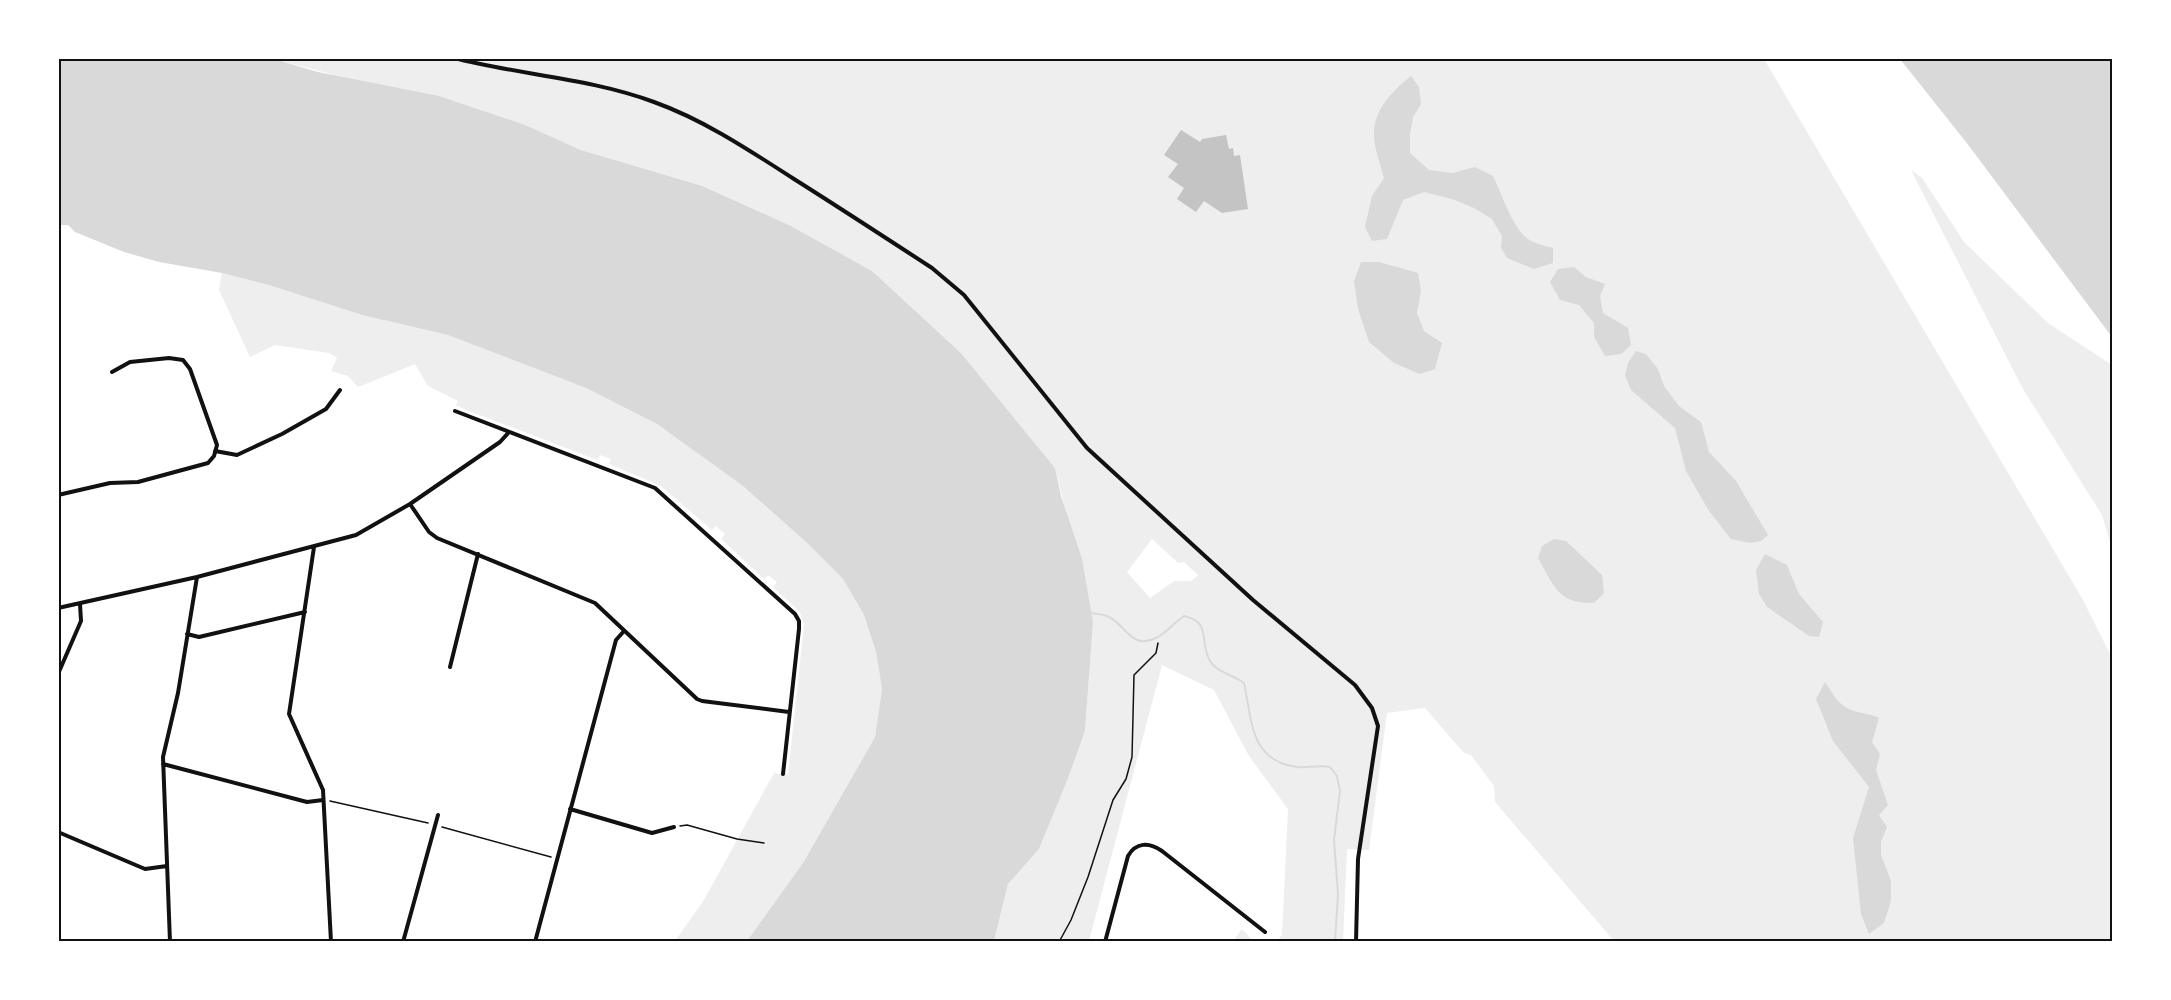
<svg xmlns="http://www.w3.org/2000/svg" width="2171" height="1000" font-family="Barlow,sans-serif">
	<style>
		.green { fill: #eee; fill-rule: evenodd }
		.water { fill: #d9d9d9 }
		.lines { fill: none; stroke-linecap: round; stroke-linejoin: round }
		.stream { stroke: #d9d9d9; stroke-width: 2 }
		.building { fill: #c4c4c4 }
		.path { stroke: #111; stroke-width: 1.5 }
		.minor { stroke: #111; stroke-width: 4 }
		.neatline { fill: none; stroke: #111; stroke-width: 2 }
	</style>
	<rect width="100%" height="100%" fill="#fff"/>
	<path class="green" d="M 274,59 L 1764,59 L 2083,600 L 2112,658 L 2112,941 L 1614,941 L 1495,802 L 1494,786 L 1471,755 L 1464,753 L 1425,708 L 1387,713 L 1369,850 L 1347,849 L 1343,941 L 1277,941 L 1282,935 L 1288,809 L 1249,756 L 1214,690 L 1162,665 L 1089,941 L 994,941 L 1008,884 L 1039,849 L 1085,731 L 1093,622 L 1055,468 L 961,353 L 872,271 L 791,226 L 704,186 L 581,150 L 524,125 ZM 1152,539 L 1178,563 L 1184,562 L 1198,575 L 1191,581 L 1174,581 L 1150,598 L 1127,572 Z
		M 1911,170 L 1922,178 L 1964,242 L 2048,323 L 2112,365 L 2112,549 L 2102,515 L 2023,389 Z
		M 222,273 L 272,286 L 362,315 L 448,335 L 586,388 L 657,424 L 743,486 L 805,541 L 843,579 L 864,615 L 876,652 L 882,689 L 875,737 L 803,863 L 747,941 L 675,941 L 704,900 L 774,773 L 788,775 L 804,625 L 800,612 L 773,587 L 777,582 L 768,575 L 764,579 L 721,539 L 725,534 L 716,526 L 712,530 L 661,486 L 609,464 L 611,459 L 600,455 L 597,460 L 464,409 L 456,405 L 458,401 L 428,386 L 415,364 L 358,387 L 348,376 L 331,371 L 337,358 L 329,353 L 275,345 L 250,357 L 219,290 Z
		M 1242,929 L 1253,941 L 1233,941 Z"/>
	<path class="water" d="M 59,58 L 274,59 L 318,72 L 439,96 L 525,125 L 581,150 L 703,186 L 791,226 L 872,271 L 961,353 L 1055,468 L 1061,496 L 1082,559 L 1093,622 L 1085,731 L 1068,778 L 1039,849 L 1008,884 L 994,941 L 747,941 L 803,863 L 875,737 L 882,689 L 876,652 L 864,615 L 843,579 L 805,541 L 743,486 L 657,424 L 586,388 L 448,335 L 362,315 L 272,286 L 222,273 L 159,262 L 124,252 L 75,232 L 68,225 L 59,225 Z
		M 1900,59 L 2112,59 L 2112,337 L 1966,142 Z
		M 1411,76 L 1419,87 L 1421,104 L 1413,117 L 1410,134 L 1410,153 L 1429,170 L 1453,173 L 1475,167 L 1493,176 C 1502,194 1513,231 1531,241 C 1537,244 1546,246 1553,248 L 1553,263 L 1534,269 L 1507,258 L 1501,248 L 1502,236 L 1492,219 L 1474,208 L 1452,199 L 1424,192 L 1403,200 L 1387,239 L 1372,241 L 1365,227 L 1372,196 L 1384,178 C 1381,166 1373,145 1374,133 C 1375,107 1393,91 1411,76 Z
		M 1361,262 L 1379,262 L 1418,273 L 1421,291 L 1417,313 L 1424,331 L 1442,343 L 1435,369 L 1420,374 L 1394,363 L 1369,342 L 1358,309 L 1354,281 Z
		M 1574,267 L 1586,277 L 1605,284 L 1600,296 L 1603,313 L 1628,328 L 1631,345 L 1621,354 L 1605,356 L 1594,337 L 1594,323 L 1579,305 L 1560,300 L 1550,282 L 1558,269 Z
		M 1636,351 L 1646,354 L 1658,369 L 1664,386 L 1679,406 L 1701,422 L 1709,452 L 1736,481 L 1768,535 L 1761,541 L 1750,543 L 1731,539 L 1709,511 L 1686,471 L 1675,428 L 1631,390 L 1625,375 L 1628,363 Z
		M 1554,539 L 1566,541 L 1602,575 L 1604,593 L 1594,603 C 1557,604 1554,585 1538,558 L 1542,546 Z
		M 1765,554 L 1787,565 L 1799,594 L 1823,622 L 1819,637 L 1809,636 L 1767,607 L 1759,594 L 1756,570 Z
		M 1825,682 C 1831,690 1837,703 1847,708 C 1856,713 1869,713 1879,718 L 1872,742 L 1880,754 L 1876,770 L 1888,805 L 1879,815 L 1887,827 L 1881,842 L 1881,855 L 1891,881 L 1891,901 L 1884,923 L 1869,934 L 1861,914 L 1853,838 L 1869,787 L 1833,741 L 1816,699 Z"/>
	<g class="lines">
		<path class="stream" d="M 1091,613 C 1096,614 1104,614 1109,617 C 1127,626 1131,651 1158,637 C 1167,632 1175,622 1184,616 C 1214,623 1197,643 1212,664 C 1220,673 1235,676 1244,683 C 1252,718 1249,761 1297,767 C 1308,768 1318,765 1330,767 L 1337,776 L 1340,791 L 1334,840 L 1338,894 L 1335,942"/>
	</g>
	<path class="building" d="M 1181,130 L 1200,142 L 1202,139 L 1226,135 L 1229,149 L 1233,148 L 1234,156 L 1240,155 L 1248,209 L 1222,213 L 1204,201 L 1196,212 L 1177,199 L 1184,188 L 1168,177 L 1178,164 L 1164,155 Z"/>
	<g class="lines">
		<path class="path" d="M 330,801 L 428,823
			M 680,826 L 687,825 L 737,839 L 764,843
			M 442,827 L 551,857
			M 1059,942 L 1071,920 L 1088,877 L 1113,800 L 1126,779 L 1132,757 L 1134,675 L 1156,653 L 1158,643"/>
		<path class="minor" d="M 454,58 C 520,75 589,78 654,102 C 704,120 749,150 794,179 C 840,208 886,238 932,268 L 964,295 L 1087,448 L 1253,600 L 1355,685 L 1372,708 L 1378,726 L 1358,859 L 1356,942
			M 455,411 L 655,488 L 795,614 L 799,621 L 799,629 L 783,774
			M 215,451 L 237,455 L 282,434 L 326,409 L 340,390
			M 58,495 L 110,483 L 138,482 L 208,463 L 214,456 L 217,445 L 190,369 L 183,360 L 169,358 L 130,362 L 112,372
			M 410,504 L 429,532 L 437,538 L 595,603 L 697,699 L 702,701 L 789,712
			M 314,547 L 289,714 L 323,790 L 331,942
			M 58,608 L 197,577 L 356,535 L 410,504 L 500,442 L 509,432
			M 187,634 L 199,637 L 305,612
			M 450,667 L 478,554
			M 58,674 L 81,621 L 80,604
			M 163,764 L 307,802 L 323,800
			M 570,809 L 652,833 L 674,827
			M 58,832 L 145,869 L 167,866
			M 170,942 L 163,757 L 178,693 L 197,577
			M 403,942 L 438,815
			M 535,942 L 616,640 L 624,631
			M 1105,942 L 1128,856 C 1136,842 1149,842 1162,851 L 1265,932"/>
	</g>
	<rect width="2171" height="1000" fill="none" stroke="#ffffff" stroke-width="120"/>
	<rect x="60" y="60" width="2051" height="880" class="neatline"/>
</svg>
